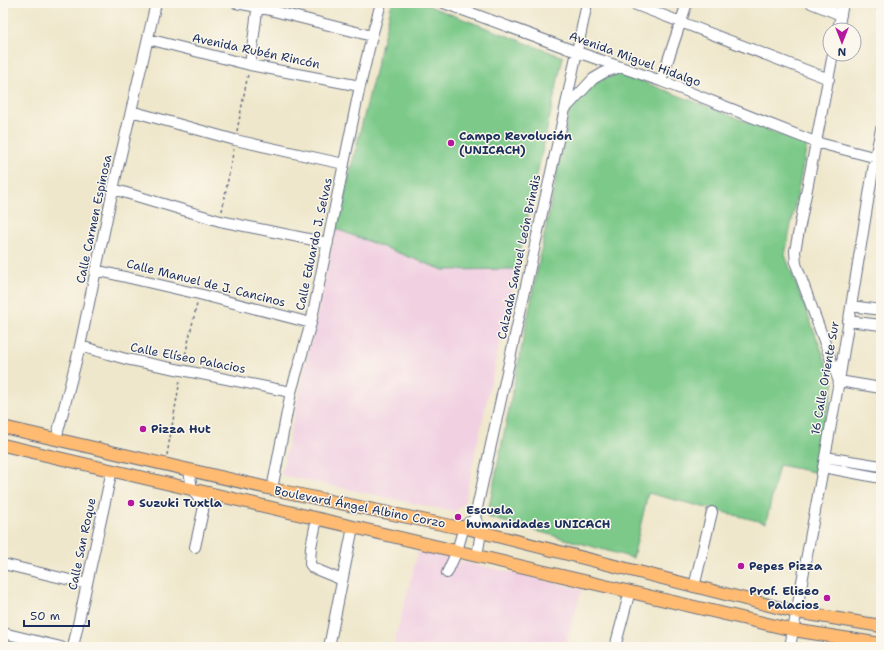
<svg xmlns="http://www.w3.org/2000/svg" width="884" height="650" font-family="'Shantell Sans',sans-serif">
	<style>
		.built { fill: #f1d0e2 }
		.green { fill: #7bc989; stroke: #4b7c74 }
		.lines { fill: none; stroke-linecap: round; stroke-linejoin: round }
		.minor-casing { stroke: #656f84; stroke-width: 12 }
		.major-casing { stroke: #656f84; stroke-width: 14 }
		.path { stroke: #656f84; stroke-width: 1.5; stroke-dasharray: 3 3; stroke-linecap: butt }
		.minor { stroke: #fff; stroke-width: 10 }
		.major { stroke: #ffbb71; stroke-width: 12 }
		.poi-dot { fill: #b5179e; stroke: #fbf7ec; stroke-width: 1.5 }
		.labels { text-anchor: middle; stroke-width: 3; stroke-linejoin: round; paint-order: stroke }
		.street-label { font-size: 12px; fill: #1b2f5e; stroke: #fbf7ec }
		.poi-label { font-size: 12px; font-weight: bold; fill: #1b2f5e; stroke: #fbf7ec; text-anchor: start }
	</style>
	<rect width="100%" height="100%" fill="#fbf7ec"/>
	<filter id="ink" filterUnits="userSpaceOnUse"><feTurbulence type="fractalNoise" baseFrequency=".025" numOctaves="2"/><feDisplacementMap in="SourceGraphic" scale="8" xChannelSelector="R" yChannelSelector="G"/><feConvolveMatrix kernelMatrix="1 2 1 2 8 2 1 2 1" color-interpolation-filters="sRGB"/></filter>
	<filter id="wash" filterUnits="userSpaceOnUse"><feTurbulence type="fractalNoise" baseFrequency=".012" numOctaves="4" result="noise"/><feDisplacementMap in="SourceGraphic" scale="16" xChannelSelector="R" yChannelSelector="G"/><feGaussianBlur stdDeviation="0.9" result="paint"/><feColorMatrix in="noise" values="0 0 0 0 0 0 0 0 0 0 0 0 0 0 0 0 0 1.4 0 .05"/><feComposite in="paint" operator="in"/></filter>
	<g filter="url(#wash)">
		<rect width="100%" height="100%" fill="#efe7cb"/>
		<path class="built" d="M 392,3 L 421,3 L 563,57 L 464,504 L 454,512 L 281,475 L 336,229 Z
			M 418,551 L 582,589 L 565,647 L 393,647 Z"/>
		<path class="green" d="M 392,3 L 421,3 L 563,57 L 516,269 L 443,270 L 336,229 Z
			M 620,73 L 807,145 L 785,255 L 834,383 L 814,472 L 779,465 L 766,523 L 648,493 L 633,558 L 487,517 L 570,109 L 596,82 Z"/>
	</g>
	<g filter="url(#ink)">
		<g class="lines">
			<g class="minor-casing">
				<path id="minor" d="M 236,3 L 258,7 L 372,36
					M 444,3 L 577,52 L 661,81 L 815,142 L 881,159
					M 631,3 L 829,79
					M 811,3 L 841,15
					M 878,3 L 881,4
					M 838,30 L 843,3
					M 148,39 L 250,65 L 360,86
					M 833,54 L 795,251 L 796,264 L 838,379
					M 250,65 L 258,3
					M 661,81 L 687,3
					M 565,109 L 593,79 L 605,72 L 621,67
					M 131,111 L 235,140 L 344,164
					M 113,189 L 220,221 L 328,243
					M 95,270 L 199,294 L 311,323
					M 851,306 L 881,310
					M 848,321 L 881,325
					M 80,346 L 126,359 L 291,392
					M 839,381 L 881,388
					M 56,439 L 80,346 L 113,189 L 156,3
					M 825,457 L 881,466
					M 823,467 L 881,478
					M 189,470 L 192,489 L 203,505 L 203,511 L 195,547
					M 272,489 L 291,392 L 311,323 L 360,86 L 372,36 L 381,3
					M 317,518 L 311,547 L 310,564 L 313,568 L 342,580
					M 477,556 L 481,532 L 475,517 L 565,109 L 587,3
					M 3,564 L 87,584
					M 447,573 L 457,551 L 463,530 L 464,527 L 469,522
					M 694,587 L 712,512
					M 3,633 L 61,647
					M 73,647 L 112,470
					M 329,647 L 353,527
					M 615,647 L 630,591
					M 790,647 L 839,381 L 875,158 L 881,129"/>
			</g>
			<g class="major-casing">
				<path id="major" d="M 3,427 L 272,489 L 456,527 L 464,527 L 481,532 L 796,612 L 881,626
					M 3,445 L 793,630 L 881,644"/>
			</g>
			<path class="path" d="M 237,131 L 248,74
				M 222,211 L 234,148
				M 184,360 L 197,304
				M 167,455 L 180,380"/>
			<use href="#minor" class="minor"/>
			<use href="#major" class="major"/>
		</g>
	</g>
	<g class="poi-dot">
		<circle cx="451" cy="143" r="4"/>
		<circle cx="143" cy="429" r="4"/>
		<circle cx="131" cy="503" r="4"/>
		<circle cx="458" cy="517" r="4"/>
		<circle cx="741" cy="566" r="4"/>
		<circle cx="827" cy="598" r="4"/>
	</g>
	<g class="labels">
		<g class="street-label">
			<text transform="translate(256 51) rotate(12)" y="4">Avenida Rubén Rincón</text>
			<text transform="translate(635 59) rotate(20)" y="4">Avenida Miguel Hidalgo</text>
			<text transform="translate(94 219) rotate(-78)" y="4">Calle Carmen Espinosa</text>
			<text transform="translate(314 244) rotate(-78)" y="4">Calle Eduardo J. Selvas</text>
			<text transform="translate(519 257) rotate(-78)" y="4">Calzada Samuel León Brindis</text>
			<text transform="translate(206 283) rotate(14)" y="4">Calle Manuel de J. Cancinos</text>
			<text transform="translate(188 358) rotate(11)" y="4">Calle Elíseo Palacios</text>
			<text transform="translate(825 378) rotate(-80)" y="4">16 Calle Oriente Sur</text>
			<text transform="translate(360 507) rotate(11)" y="4">Boulevard Ángel Albino Corzo</text>
			<text transform="translate(82 544) rotate(-78)" y="4">Calle San Roque</text>
		</g>
		<g class="poi-label">
			<text x="459" y="140">Campo Revolución<tspan x="459" dy="14">(UNICACH)</tspan></text>
			<text x="151" y="433">Pizza Hut</text>
			<text x="139" y="507">Suzuki Tuxtla</text>
			<text x="466" y="514">Escuela<tspan x="466" dy="14">humanidades UNICACH</tspan></text>
			<text x="749" y="570">Pepes Pizza</text>
			<text x="819" y="595" text-anchor="end">Prof. Eliseo<tspan x="819" dy="14">Palacios</tspan></text>
		</g>
	</g>
	<rect width="884" height="650" fill="none" stroke="#fbf7ec" stroke-width="16"/>
	<g transform="translate(842 42) rotate(180)"><circle r="19" fill="#fbf7ec" stroke="#a1a7b3"/>
	<path d="M0-3L7 15L0 10L-7 15Z" fill="#b5179e"/>
	<text y="-6" font-size="11" font-weight="bold" text-anchor="middle" fill="#1b2f5e">N</text>
	</g>
	<path d="M24 620v6h65v-6" fill="none" stroke="#1b2f5e" stroke-width="2"/>
	<text x="30" y="620" font-size="12" fill="#1b2f5e" stroke="#fbf7ec" stroke-width="3" paint-order="stroke">50 m</text>
</svg>
